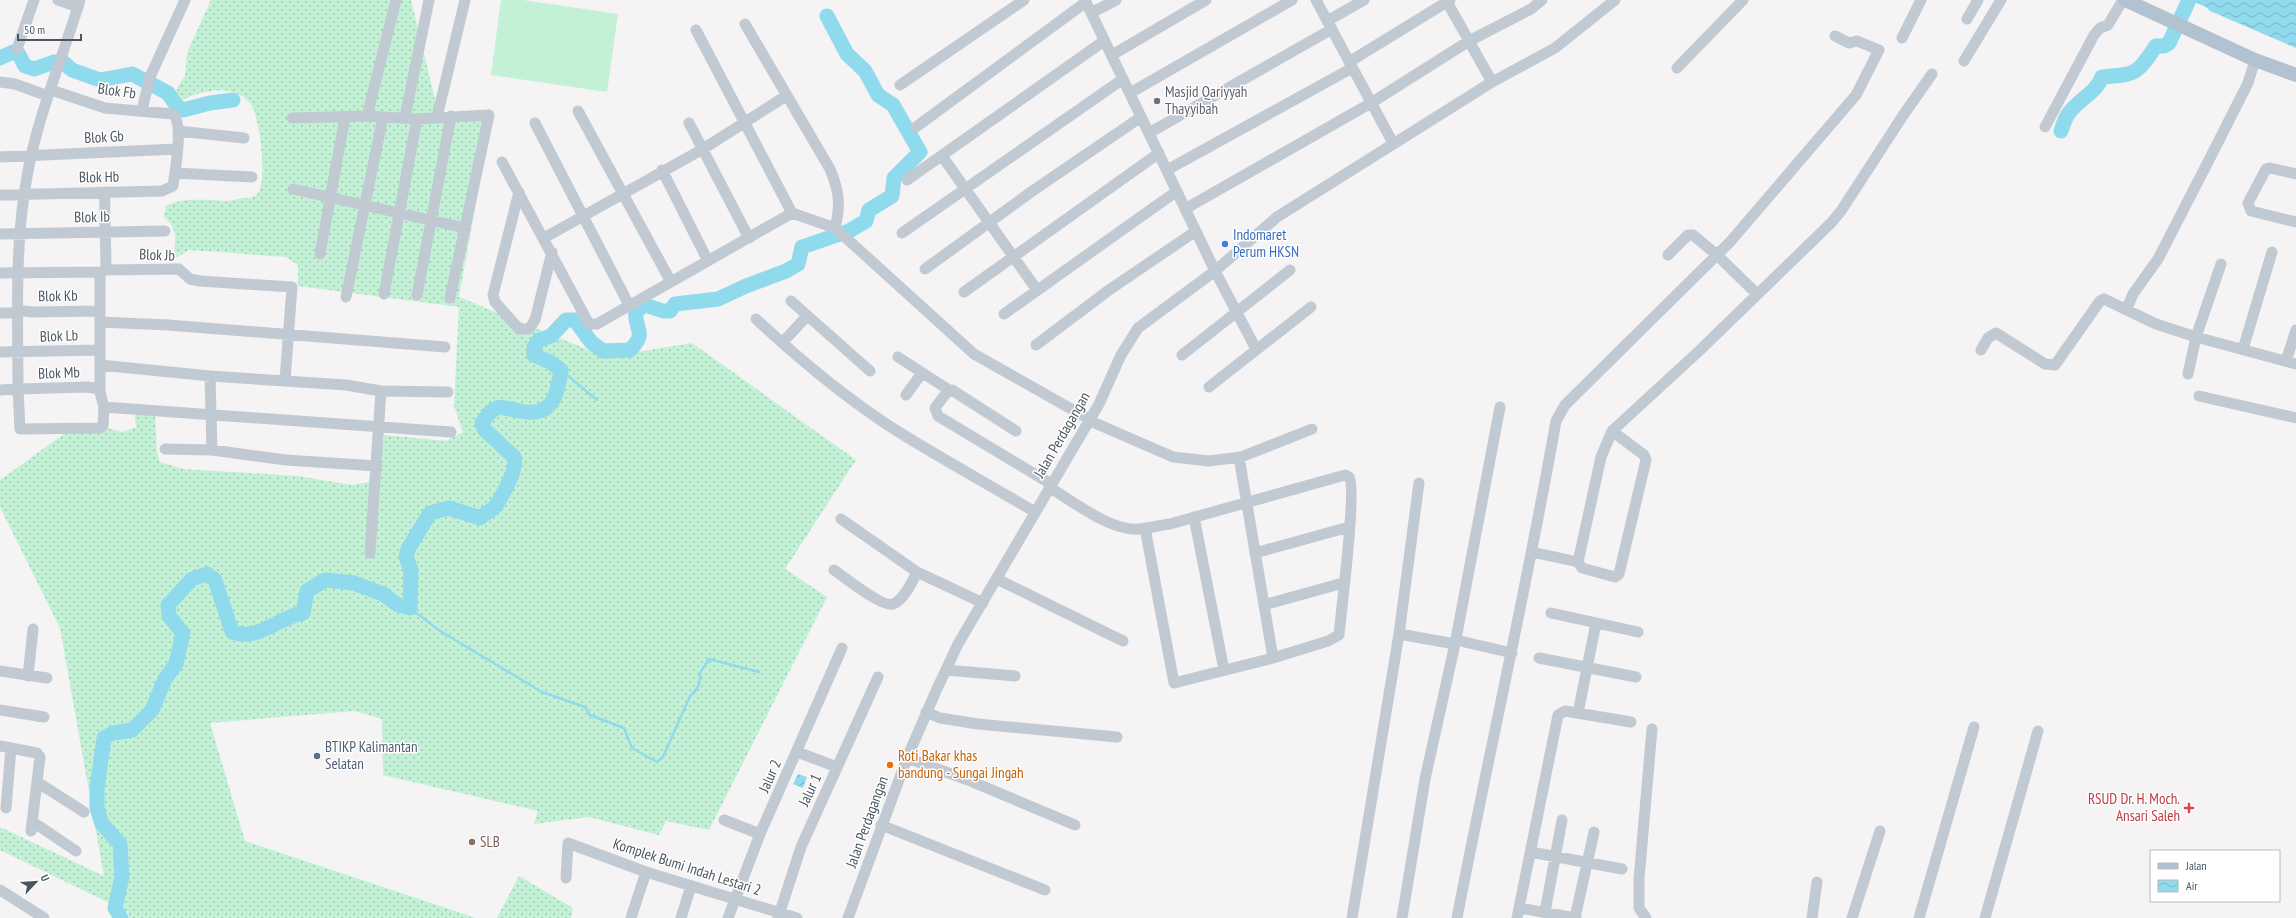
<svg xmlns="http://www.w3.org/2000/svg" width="2296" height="918" font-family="'PT Sans Narrow',sans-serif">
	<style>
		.grass { fill: url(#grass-dots) }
		.pitch { fill: #c3f1d5 }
		.water { fill: url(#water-waves) }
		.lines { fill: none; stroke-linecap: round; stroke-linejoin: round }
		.stream { stroke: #90daee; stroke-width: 2.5 }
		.river { stroke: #90daee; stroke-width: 15 }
		.minor { stroke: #c1cad2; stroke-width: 11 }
		.major { stroke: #b3c2d1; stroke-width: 14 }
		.worship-dot { fill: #6b7280; stroke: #fff; stroke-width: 1.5 }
		.shop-dot { fill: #3f7fe0; stroke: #fff; stroke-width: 1.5 }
		.service-dot { fill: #5c6f8a; stroke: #fff; stroke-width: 1.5 }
		.food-dot { fill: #e8710a; stroke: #fff; stroke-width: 1.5 }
		.health-dot { fill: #e0444e; stroke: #fff; stroke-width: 1.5 }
		.education-dot { fill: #8d6e63; stroke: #fff; stroke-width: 1.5 }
		.labels { text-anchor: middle; stroke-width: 3; stroke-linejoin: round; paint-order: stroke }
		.street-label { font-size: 15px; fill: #4a5661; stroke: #fff }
		.worship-label { font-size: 15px; fill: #5b616d; stroke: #fff; text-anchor: start }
		.shop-label { font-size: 15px; fill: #366cbe; stroke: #fff; text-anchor: start }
		.service-label { font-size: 15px; fill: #4e5e75; stroke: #fff; text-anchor: start }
		.food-label { font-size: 15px; fill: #c56008; stroke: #fff; text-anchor: start }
		.health-label { font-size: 15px; fill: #be3a42; stroke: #fff; text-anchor: end }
		.education-label { font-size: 15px; fill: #785e54; stroke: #fff; text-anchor: start }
	</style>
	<defs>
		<pattern id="grass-dots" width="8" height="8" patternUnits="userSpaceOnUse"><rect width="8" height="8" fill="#c3f1d5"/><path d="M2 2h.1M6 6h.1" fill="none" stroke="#a0c6b0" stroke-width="1.8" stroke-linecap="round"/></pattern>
		<pattern id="water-waves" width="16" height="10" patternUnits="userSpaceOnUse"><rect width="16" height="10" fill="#90daee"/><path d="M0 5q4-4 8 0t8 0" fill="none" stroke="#78b4c4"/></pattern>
	</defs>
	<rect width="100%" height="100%" fill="#f5f3f3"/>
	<path class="grass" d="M 211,0 L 411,0 L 440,120 L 491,120 L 459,297 L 606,357 L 692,343 L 856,460 L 785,569 L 827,597 L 709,830 L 666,821 L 659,835 L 589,817 L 534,824 L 538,811 L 383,775 L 382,719 L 355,711 L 210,723 L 245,841 L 476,918 L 129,918 L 128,912 L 0,850 L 0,827 L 104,876 L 60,628 L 0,507 L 0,480 L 75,426 L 104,427 L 122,432 L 137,427 L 135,421 L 135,409 L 155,412 L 157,453 L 160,462 L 184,469 L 298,476 L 352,485 L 375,481 L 380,464 L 384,435 L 446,441 L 463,432 L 454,406 L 459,307 L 298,286 L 298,265 L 286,257 L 189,250 L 174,259 C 174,241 180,230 164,217 L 166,206 C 181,198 198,200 214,200 C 218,200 225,202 229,201 C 234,200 238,199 243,198 C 247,198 252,198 255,196 C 269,189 260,121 253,108 C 239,81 201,90 180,101 L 175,98 L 178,86 L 185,76 L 187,53 Z
		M 519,876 L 573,908 L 571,918 L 497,918 Z"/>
	<path class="pitch" d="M 501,0 L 523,0 L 618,14 L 607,92 L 491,75 Z"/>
	<path class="water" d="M 2190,0 L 2296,0 L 2296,48 L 2210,11 L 2206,7 Z
		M 798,774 L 807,777 L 803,788 L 793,784 Z"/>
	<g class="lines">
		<path class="stream" d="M 561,370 L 597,400
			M 410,608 L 440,631 L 542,692 L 585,707 L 590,715 L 624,728 L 632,748 L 657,762 L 663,757 L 690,696 C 698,689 701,683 700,673 L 709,659 L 759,672"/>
		<path class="river" d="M 0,58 L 13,52 L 18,53 L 25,66 L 34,69 L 54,62 L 64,63 L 72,70 L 100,80 L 132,74 L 168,93 L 176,105 L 183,110 L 210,103 L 233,100
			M 2061,131 C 2063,125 2065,118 2069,113 C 2079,99 2096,93 2102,77 C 2137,74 2136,75 2156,46 L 2164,46 L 2169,43 L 2189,0
			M 121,918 L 115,908 L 122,877 L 120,844 L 102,824 L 97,808 L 97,789 L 104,738 L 113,733 L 132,730 L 152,710 L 165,679 L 176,664 L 183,633 L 169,616 L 168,605 L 192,579 L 207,574 L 215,580 L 232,632 C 257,642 279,617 303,613 L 307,591 L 325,580 L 354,583 L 383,594 L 398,605 L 410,608 L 411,570 L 406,557 L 408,549 L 430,513 L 449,508 L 480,518 C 485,514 494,509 497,504 C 503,494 518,468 514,457 L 484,429 L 482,423 C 487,417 490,410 497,408 C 503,406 513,410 519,411 C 552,418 557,397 561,370 L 550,362 L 534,355 L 534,347 L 539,340 L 551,336 L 566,320 L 575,320 L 591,342 L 603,351 L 630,350 C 649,331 633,330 636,311 L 645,305 L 663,311 L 670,311 L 675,304 L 718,299 L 746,286 L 786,271 L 798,264 L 802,247 L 849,231 L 866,221 L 869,210 L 892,196 L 894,178 L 920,152 L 893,105 L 878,95 L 865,71 L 847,54 L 827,16"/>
		<path class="minor" d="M 58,0 L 78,7
			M 1316,0 L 1393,143
			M 1091,13 L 1116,0
			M 1967,19 L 1978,0
			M 1327,21 L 1364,0
			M 745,24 L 830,169 C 839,191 841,204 835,228
			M 696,30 L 792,213
			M 1902,38 L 1921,0
			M 17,49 L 34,0
			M 1112,55 L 1206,0
			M 1964,61 L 2001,0
			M 1349,62 L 1450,0
			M 1677,68 L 1743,0
			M 0,82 L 15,84 L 48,96
			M 1492,82 L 1555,48 L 1615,0
			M 900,85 L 1024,0
			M 1130,93 L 1292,0
			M 142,110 L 150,77 L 185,0
			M 578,111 L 671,282
			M 367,116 L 396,0
			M 405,117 L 429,0
			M 437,117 L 465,0
			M 292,118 L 367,116 L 417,119 L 489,115 L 450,298
			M 535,123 L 629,305
			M 689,123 L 749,238
			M 916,127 L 1086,2
			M 2045,127 L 2094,35 L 2100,28 L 2108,25 L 2123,0
			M 178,131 L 244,138
			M 1149,133 L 1332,29
			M 942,156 L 1037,290
			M 0,157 L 177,149
			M 502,162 L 589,324 L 597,324 L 792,213 L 835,228 L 974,354 L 1089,419
			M 662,170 L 708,261
			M 1167,170 L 1352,68
			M 175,173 L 252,177
			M 2296,174 L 2270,168 L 2266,169 L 2248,203 L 2251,211 L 2296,222
			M 907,180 L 1104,41
			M 293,189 L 465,228
			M 105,192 C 104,218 106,243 106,270
			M 519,192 L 493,295 L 495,302 L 519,329 L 529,329 L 535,320 L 552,252
			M 0,195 L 162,191 L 173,186 C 175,171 184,124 173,114 L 105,108 L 51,90
			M 1185,209 L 1371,103 L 1469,41 L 1531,9 L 1542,0
			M 902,233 L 1123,79
			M 0,234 L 165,231
			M 544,238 L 703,149 L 786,96
			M 320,254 L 345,117
			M 1668,255 L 1688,235 L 1693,235 L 1717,255 L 1757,294
			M 925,269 L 1031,192 L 1141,117
			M 100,272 L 100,392 L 104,407 L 103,426 L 100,428 L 20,429 L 18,389 L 88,387 L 100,389
			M 0,273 L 100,272 L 106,270 L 179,269 L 190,279 L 200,281 L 292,287 L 285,380
			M 964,292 L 1159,153
			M 384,294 L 417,119
			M 417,295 L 451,116
			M 346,297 L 383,117
			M 791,301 L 870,371
			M 2127,308 L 2133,294 L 2158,259 L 2209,160 L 2248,83 L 2255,60
			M 17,310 L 32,312 L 100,311
			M 0,313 L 17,313
			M 1004,314 L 1177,191
			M 756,319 C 799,359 844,397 894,429 C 940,458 988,484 1035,512
			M 100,322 L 168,325 L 445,347
			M 782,343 L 807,316
			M 1036,345 L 1109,290 L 1196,231
			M 1256,349 L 1215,271 L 1277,217 L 1492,82 L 1446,0
			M 2243,349 L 2272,252
			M 1981,350 L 1988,338 L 1996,333 L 2045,364 L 2055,365 L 2100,301 L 2104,299 L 2156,324 L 2196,337 L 2296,364
			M 0,352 L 100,350
			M 1182,355 L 1290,270
			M 898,357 L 949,390
			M 2286,361 L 2296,330
			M 100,365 L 210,376 L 346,385 L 381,391 L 448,392
			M 2188,374 L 2196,337 L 2221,264
			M 210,376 L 212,450
			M 1209,387 L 1311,307
			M 0,390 L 18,389 C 18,317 14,243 28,171 C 39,112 63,57 80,0
			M 906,395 L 922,373
			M 2199,396 L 2296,418
			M 104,407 L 451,432
			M 1088,420 L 1173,457 L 1209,461 L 1241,457 L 1312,429
			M 1016,431 L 952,390 L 947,392 L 935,408 L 938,416 L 1051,484
			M 1612,431 L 1644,455 L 1646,460 L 1619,574 L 1615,577 L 1582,568 L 1578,562 L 1601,457 L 1612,431 L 1698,352 L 1831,223 L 1841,211 L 1902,117 L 1932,74
			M 165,449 L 212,450 L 286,460 L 377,466
			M 1239,457 L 1273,658
			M 1049,487 C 1074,502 1111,532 1140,529 C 1150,528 1160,525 1170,524 L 1345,475 L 1349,477 C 1357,487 1341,613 1339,635 L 1328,641 L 1273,658 L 1174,683 L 1145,528
			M 1194,517 L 1224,670
			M 841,519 L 917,572 L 983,603
			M 1532,552 L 1578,562
			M 370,553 L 381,391
			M 1255,553 L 1349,527
			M 834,570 C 844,577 883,608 893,604 C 904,600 912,582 917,572
			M 997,579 L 1123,641
			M 1264,605 L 1343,583
			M 1551,613 L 1638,632
			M 1399,634 L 1455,644 L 1500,407
			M 1456,640 L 1512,653
			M 1539,658 L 1636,677
			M 946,670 L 1015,676
			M 0,671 L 47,678
			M 28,676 L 33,629
			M 0,710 L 44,717
			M 926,712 L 940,718 L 978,724 L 1117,737
			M 1578,713 L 1596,623
			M 0,746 L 37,753 L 40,757 L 31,831
			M 797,752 L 837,767
			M 907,758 L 968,780 L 1075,825
			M 37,782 L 84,812
			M 6,808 L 11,748
			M 724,820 L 760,834
			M 33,822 L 76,851
			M 881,825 L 1045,890
			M 1531,852 L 1622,869
			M 566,878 L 568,843 L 646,872 L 797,918
			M 0,890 L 44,918
			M 1520,908 L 1576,918
			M 1545,912 L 1562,820
			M 631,918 L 646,872
			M 681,918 L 691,886
			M 728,918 L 760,834 L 842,648
			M 778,918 L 801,847 L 878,677
			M 848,918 L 907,758 L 936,691 L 958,644 L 1099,404 L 1121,355 L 1138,328 L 1215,271 L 1085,0
			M 1352,918 L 1399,634 L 1419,483
			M 1402,918 L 1425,779 L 1455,644
			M 1457,918 C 1489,752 1527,587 1556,421 L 1565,405 L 1730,242 L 1856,95 L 1879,50 L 1857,41 L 1849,43 L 1835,36
			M 1517,918 L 1558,715 L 1565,711 L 1631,722
			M 1575,918 L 1594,832
			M 1646,918 L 1639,908 L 1639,879 L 1652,729
			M 1812,918 L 1817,882
			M 1852,918 L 1880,831
			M 1919,918 L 1974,727
			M 1985,918 L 2038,731"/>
		<path class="major" d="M 2125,0 L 2255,60 L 2296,75"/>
	</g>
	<circle class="worship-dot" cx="1157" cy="101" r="4"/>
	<circle class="shop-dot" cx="1225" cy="244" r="4"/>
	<circle class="service-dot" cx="317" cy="756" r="4"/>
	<circle class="food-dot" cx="890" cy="765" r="4"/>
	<path class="health-dot" d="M2187 802h4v4h4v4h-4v4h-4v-4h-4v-4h4z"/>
	<circle class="education-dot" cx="472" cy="842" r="4"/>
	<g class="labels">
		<g class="street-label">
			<text transform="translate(117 91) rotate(8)" y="5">Blok Fb</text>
			<text transform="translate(104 137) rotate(-3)" y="5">Blok Gb</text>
			<text transform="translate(99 177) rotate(-1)" y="5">Blok Hb</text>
			<text transform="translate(92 217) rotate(-1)" y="5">Blok Ib</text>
			<text transform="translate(157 255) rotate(2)" y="5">Blok Jb</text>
			<text transform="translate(58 296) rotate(-1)" y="5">Blok Kb</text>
			<text transform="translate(59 336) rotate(-2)" y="5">Blok Lb</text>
			<text transform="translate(59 373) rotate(-2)" y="5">Blok Mb</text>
			<text transform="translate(1062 435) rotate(-60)" y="5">Jalan Perdagangan</text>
			<text transform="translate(770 776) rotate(-66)" y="5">Jalur 2</text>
			<text transform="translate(810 790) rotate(-65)" y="5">Jalur 1</text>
			<text transform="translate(867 822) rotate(-70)" y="5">Jalan Perdagangan</text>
			<text transform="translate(687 867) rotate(18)" y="5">Komplek Bumi Indah Lestari 2</text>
		</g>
		<g class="worship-label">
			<text x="1165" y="97">Masjid Qariyyah<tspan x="1165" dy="17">Thayyibah</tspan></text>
		</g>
		<g class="shop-label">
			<text x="1233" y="240">Indomaret<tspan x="1233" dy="17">Perum HKSN</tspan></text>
		</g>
		<g class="service-label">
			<text x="325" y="752">BTIKP Kalimantan<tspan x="325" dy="17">Selatan</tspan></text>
		</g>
		<g class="food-label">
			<text x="898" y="761">Roti Bakar khas<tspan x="898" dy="17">bandung - Sungai Jingah</tspan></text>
		</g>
		<g class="health-label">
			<text x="2180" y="804">RSUD Dr. H. Moch.<tspan x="2180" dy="17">Ansari Saleh</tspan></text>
		</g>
		<g class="education-label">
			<text x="480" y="847">SLB</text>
		</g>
	</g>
	<rect x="2150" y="850" width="130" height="52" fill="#ffffff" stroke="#b7bbc0"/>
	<rect x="2158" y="863" width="20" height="6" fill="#b3c2d1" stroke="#b7bbc0"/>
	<text x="2186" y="870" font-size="12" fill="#4a5661">Jalan</text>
	<rect x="2158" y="880" width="20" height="12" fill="url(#water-waves)" stroke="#b7bbc0"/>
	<text x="2186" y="890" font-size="12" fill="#4a5661">Air</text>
	<g transform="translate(36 882) rotate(65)" stroke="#ffffff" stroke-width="3" paint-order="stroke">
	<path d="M0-3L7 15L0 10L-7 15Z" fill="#4a5661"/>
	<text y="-6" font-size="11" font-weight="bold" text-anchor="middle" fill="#4a5661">U</text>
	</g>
	<path d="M18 34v6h63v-6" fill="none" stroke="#4a5661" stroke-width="2"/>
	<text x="24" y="34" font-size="12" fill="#4a5661" stroke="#ffffff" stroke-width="3" paint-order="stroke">50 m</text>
</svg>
